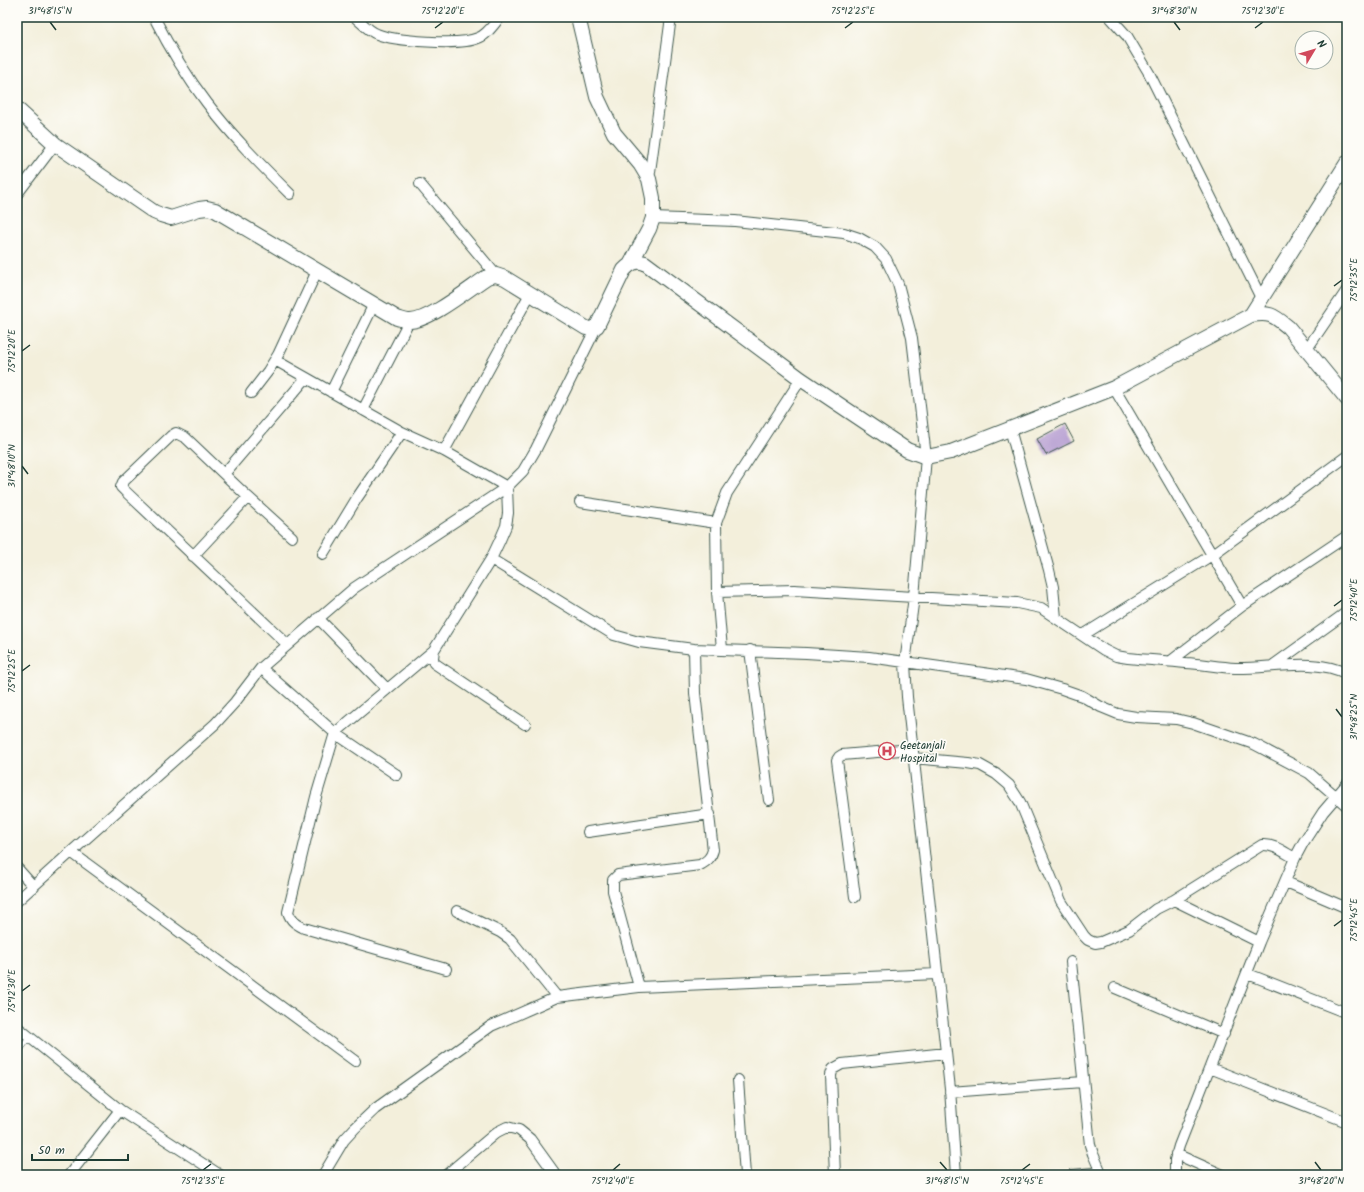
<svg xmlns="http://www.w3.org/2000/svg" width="1364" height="1192" font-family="Kalam,sans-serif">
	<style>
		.building { fill: #b9a2d3 }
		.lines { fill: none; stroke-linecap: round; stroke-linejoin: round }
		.lane-casing { stroke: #3f584d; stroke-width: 6 }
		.street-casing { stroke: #3f584d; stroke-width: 12 }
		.secondary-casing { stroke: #3f584d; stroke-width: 16 }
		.lane { stroke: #fff; stroke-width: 5 }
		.street { stroke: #fff; stroke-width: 10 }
		.secondary { stroke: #fff; stroke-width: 14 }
		.ticks { fill: none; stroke: #1f3d34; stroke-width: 1.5 }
		.labels { text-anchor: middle; stroke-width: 3.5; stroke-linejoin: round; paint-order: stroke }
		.poi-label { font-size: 11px; fill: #1f3d34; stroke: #fdfcf7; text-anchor: start }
		.neatline { fill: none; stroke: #1f3d34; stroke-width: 1.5 }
		.ticks-label { font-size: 10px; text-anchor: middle; fill: #1f3d34 }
	</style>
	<rect width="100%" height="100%" fill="#fdfcf7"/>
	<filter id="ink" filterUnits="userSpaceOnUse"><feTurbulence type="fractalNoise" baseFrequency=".025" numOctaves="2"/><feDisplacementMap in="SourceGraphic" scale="8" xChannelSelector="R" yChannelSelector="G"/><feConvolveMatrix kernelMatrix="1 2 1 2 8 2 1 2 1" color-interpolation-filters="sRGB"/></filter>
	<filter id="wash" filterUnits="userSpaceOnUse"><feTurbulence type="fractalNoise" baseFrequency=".012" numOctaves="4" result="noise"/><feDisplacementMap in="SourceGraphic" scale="16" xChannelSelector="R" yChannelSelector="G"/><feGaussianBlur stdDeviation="0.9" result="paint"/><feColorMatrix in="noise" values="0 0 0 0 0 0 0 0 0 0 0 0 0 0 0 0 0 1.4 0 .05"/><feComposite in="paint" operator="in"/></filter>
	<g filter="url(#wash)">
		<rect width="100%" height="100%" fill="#f3efdb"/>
		<g id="blocks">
			<path class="building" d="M 1065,424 L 1074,441 L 1046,455 L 1037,439 Z"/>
		</g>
	</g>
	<g filter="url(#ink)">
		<use href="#blocks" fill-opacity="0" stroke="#3f584d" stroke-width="1"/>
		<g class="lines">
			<g class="lane-casing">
				<path id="lane" d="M 17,1054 L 30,1037"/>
			</g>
			<g class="street-casing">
				<path id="street" d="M 154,17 C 169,47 187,77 207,103 C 232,136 261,165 290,194
					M 355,17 C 362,23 369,31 377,34 C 394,41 461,46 478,38 C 487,35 494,24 500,17
					M 1110,17 L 1127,36 L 1149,73 L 1261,298
					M 649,179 L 671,17
					M 420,184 L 496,275
					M 17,194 L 55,144
					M 653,218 L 735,221 L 844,233 L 859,238 L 875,247 L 886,259 L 898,284 L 912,338 L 926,457 L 914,597 L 905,663 L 907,697 L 950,1089 L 956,1175
					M 1307,349 L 1347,290
					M 275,360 L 402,432 L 444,451 L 507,487 L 508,513 L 506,526 L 500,540 L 491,559 L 434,650 L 335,733 L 316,797 L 288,912 C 291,921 296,924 304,928 L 446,969
					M 1114,388 L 1242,606
					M 331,392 L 374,304
					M 251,393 L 268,371 L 278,355 L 317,271
					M 363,410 L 409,321
					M 1010,429 L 1049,570 L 1053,587 L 1056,618
					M 444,451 L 530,294
					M 224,474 L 306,378
					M 580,502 L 716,523
					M 323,554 L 357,498 L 402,432
					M 193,556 L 248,497
					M 491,559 L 614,635 L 639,642 L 694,649 L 806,653 L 869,657 L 1026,679 L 1062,689 L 1082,696 L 1101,707 L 1118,714 L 1136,717 L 1176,719 L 1193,723 L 1254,744 L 1309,773 L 1347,806
					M 717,592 L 794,590 L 1017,603 L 1041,608 L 1104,650 L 1116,656 L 1128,658 C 1147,660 1166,661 1186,663 C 1202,664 1219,667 1235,668 C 1269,669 1316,657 1347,674
					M 318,618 L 387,689
					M 1083,635 L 1212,555 L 1347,456
					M 287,644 L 125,491 L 121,487 L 123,482 L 171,436 L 176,433 L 186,438 L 248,497 L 292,537
					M 722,649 L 717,592 L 716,523 L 727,493 L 801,379
					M 434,650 L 433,658 L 434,663 L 525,724
					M 750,650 L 769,800
					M 1171,661 L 1242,606 L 1347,536
					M 1272,666 L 1347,612
					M 261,668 L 335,733 L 397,775
					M 913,758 L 968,763 L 980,765 L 996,774 L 1009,785 L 1020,802 L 1061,901 L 1084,936 L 1088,940 L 1095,943 L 1101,942 L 1129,930 L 1156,909 L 1174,900 L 1262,845 C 1274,844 1285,853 1295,858
					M 588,832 L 710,814
					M 71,852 L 215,724 L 235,702 L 261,668 L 354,588 L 507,487 L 523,471 L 536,449 L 597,326
					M 17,868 L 34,887
					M 1286,882 L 1347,908
					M 855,897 L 837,760 L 839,757 L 842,755 L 912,749
					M 1174,900 L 1259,942
					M 17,901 L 71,852 L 355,1061
					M 457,911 L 500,932 L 510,939 L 557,997
					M 1071,962 L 1090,1145 L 1093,1154 L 1102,1175
					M 1248,974 L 1347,1013
					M 639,987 L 613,891 L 613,880 L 618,875 L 700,865 C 707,861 711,858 713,850 L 695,693 L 694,649
					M 1115,988 L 1224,1034
					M 17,1027 L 120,1110 L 220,1175
					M 1210,1068 L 1347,1122
					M 738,1080 L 745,1175
					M 950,1092 L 1083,1082
					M 1176,1154 L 1223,1175
					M 69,1175 L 120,1110
					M 323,1175 L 344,1140 L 355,1128 L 375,1109 L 491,1026 L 557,997 L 639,987 L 937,974
					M 446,1175 L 497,1132 L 507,1127 L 519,1130 L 530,1139 L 556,1175
					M 835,1175 L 831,1075 L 833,1069 L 842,1064 L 946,1053
					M 1072,1175 L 1101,1172
					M 1175,1175 L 1175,1160 L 1179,1146 L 1259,942 L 1295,858 L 1303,843 L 1323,812 L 1347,784"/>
			</g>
			<g class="secondary-casing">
				<path id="secondary" d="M 578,17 L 597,97 L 614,133 L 640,164 L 649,179 L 653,198 L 653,218 L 649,229 L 631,263
					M 17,109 L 55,144 L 154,212 L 161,215 L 171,218 L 199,209 L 207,208 L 215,210 L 397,318 C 401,319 405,321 409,321 C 428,322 470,288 487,277 L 496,275 L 505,278 L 586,328 L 591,329 L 597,326 L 624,270 C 631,263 635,260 645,263 L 801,379 L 907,450 L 926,457 L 951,452 L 1114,388 L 1251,315 C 1270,312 1273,315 1288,327 L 1347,399
					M 1251,315 L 1347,163"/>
			</g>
			<use href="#lane" class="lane"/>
			<use href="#street" class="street"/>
			<use href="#secondary" class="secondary"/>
		</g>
	</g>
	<path class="ticks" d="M 50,22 L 56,30M 1174,22 L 1180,30M 435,28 L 443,22M 845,28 L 853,22M 1255,28 L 1263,22M 1334,286 L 1342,280M 22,351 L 30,345M 22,466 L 28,474M 1334,606 L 1342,600M 22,671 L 30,665M 1336,709 L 1342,717M 1334,926 L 1342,920M 22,991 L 30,985M 940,1162 L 947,1170M 1315,1162 L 1321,1170M 203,1170 L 211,1164M 613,1170 L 620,1164M 1022,1170 L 1030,1164"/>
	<defs>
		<g id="hospital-ring" transform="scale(0.9)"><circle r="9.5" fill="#fdfcf7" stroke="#d1495b" stroke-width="1.5"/><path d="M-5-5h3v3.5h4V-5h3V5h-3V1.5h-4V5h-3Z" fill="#d1495b"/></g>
	</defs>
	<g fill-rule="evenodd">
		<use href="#hospital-ring" x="887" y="751"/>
	</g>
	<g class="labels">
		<g class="poi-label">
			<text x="900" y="749">Geetanjali<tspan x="900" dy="13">Hospital</tspan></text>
		</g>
	</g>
	<rect width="1364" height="1192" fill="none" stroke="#fdfcf7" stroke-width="44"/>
	<g transform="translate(1314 50) rotate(52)"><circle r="19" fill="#fdfcf7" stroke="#a4b0a9"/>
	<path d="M0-3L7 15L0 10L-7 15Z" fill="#d1495b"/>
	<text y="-6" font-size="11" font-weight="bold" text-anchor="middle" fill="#1f3d34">N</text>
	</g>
	<path d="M32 1154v6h96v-6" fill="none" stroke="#1f3d34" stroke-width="2"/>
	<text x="38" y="1154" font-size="12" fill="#1f3d34" stroke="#fdfcf7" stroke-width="3" paint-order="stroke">50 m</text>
	<rect x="22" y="22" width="1320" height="1148" class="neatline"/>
	<g class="ticks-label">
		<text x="50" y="14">31°48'15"N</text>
		<text x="443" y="14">75°12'20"E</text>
		<text x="853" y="14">75°12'25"E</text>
		<text x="1174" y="14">31°48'30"N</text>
		<text x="1263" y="14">75°12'30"E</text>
		<text transform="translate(1353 280) rotate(-90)" y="4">75°12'35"E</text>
		<text transform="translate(11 351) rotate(-90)" y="4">75°12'20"E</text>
		<text transform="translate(11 466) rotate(-90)" y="4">31°48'10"N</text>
		<text transform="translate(1353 600) rotate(-90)" y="4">75°12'40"E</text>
		<text transform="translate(11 671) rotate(-90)" y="4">75°12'25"E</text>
		<text transform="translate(1353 717) rotate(-90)" y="4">31°48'25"N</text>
		<text transform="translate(1353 920) rotate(-90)" y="4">75°12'45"E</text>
		<text transform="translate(11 991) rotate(-90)" y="4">75°12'30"E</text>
		<text x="203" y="1184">75°12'35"E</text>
		<text x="613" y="1184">75°12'40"E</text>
		<text x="947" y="1184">31°48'15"N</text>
		<text x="1022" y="1184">75°12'45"E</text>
		<text x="1321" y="1184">31°48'20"N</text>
	</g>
</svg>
